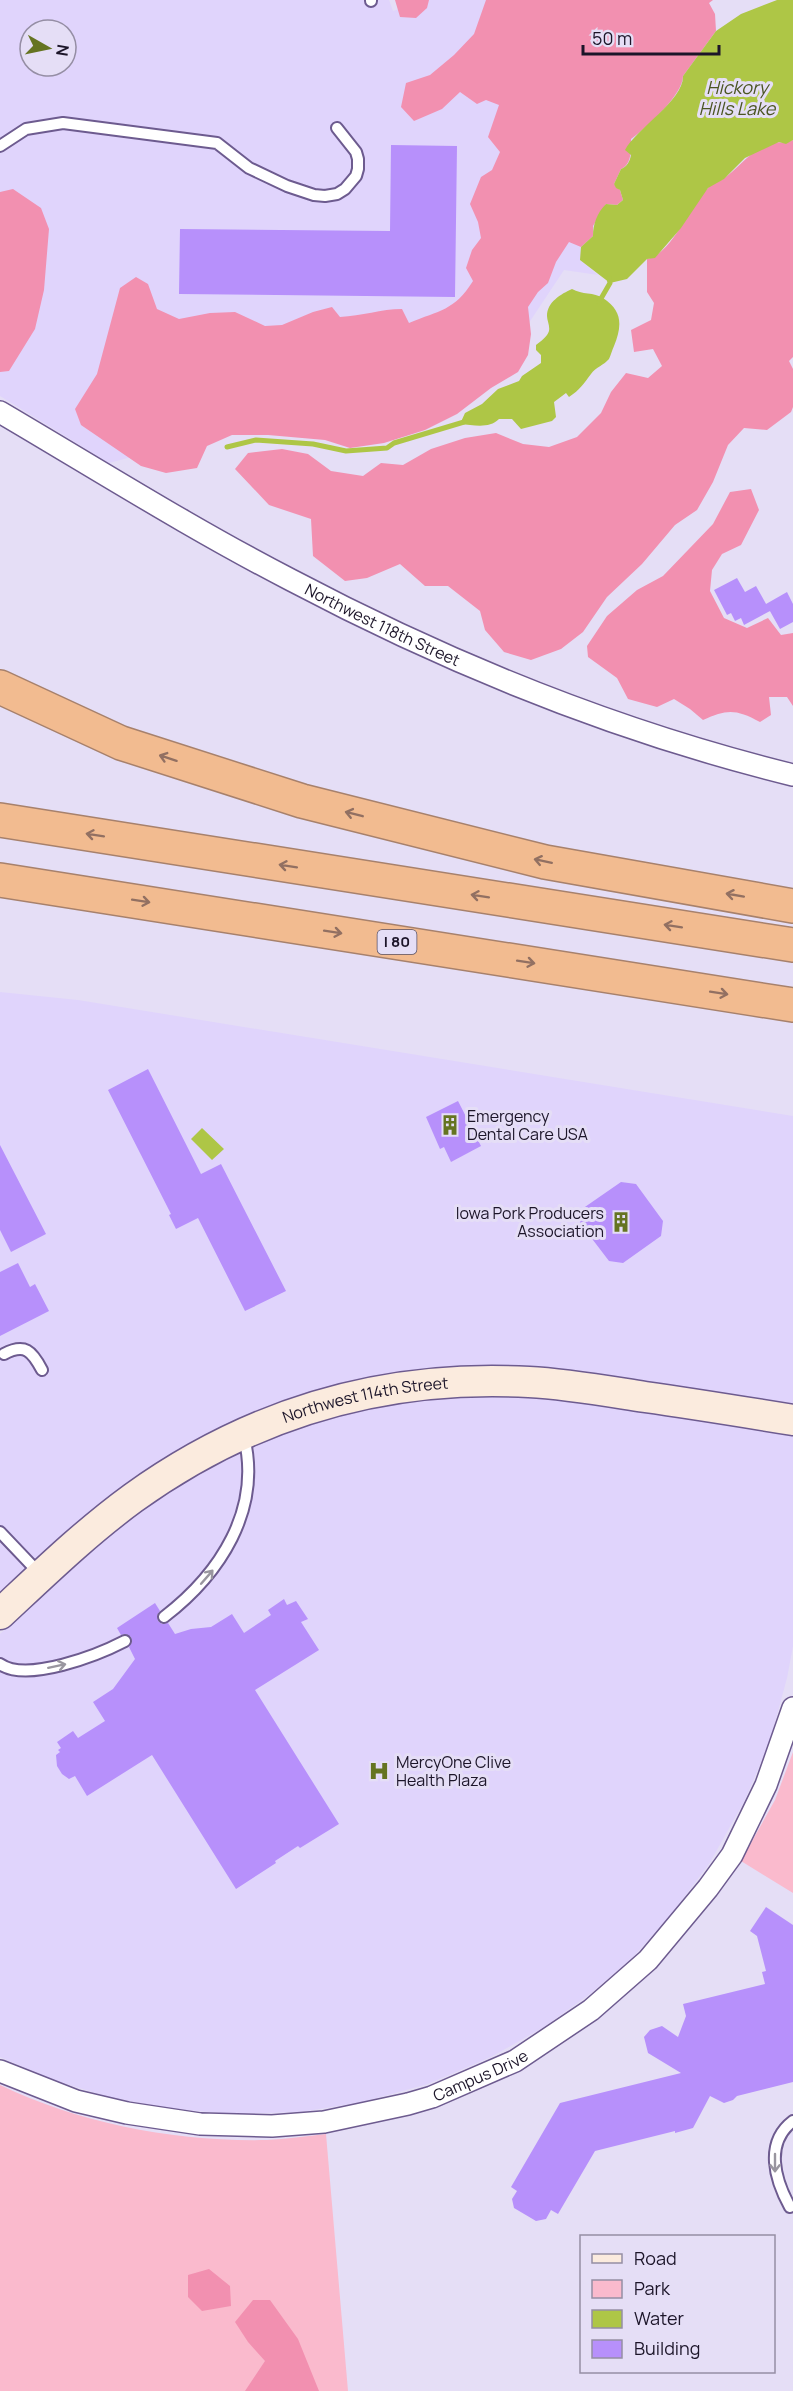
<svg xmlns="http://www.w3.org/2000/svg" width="793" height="2391" font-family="Manrope,sans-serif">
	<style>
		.built { fill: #e0d4fc; fill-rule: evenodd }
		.green { fill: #fabacd }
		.forest { fill: #f290b0 }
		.water { fill: #aec646 }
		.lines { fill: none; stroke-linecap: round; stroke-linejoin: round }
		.stream { stroke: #aec646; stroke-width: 5 }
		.building { fill: #b790fb }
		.lane-casing { stroke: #6d5b8f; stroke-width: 14 }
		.street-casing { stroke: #6d5b8f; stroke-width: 24 }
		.secondary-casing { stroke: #6d5b8f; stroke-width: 33 }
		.highway-casing { stroke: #a7816c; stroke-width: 36 }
		.lane { stroke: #fff; stroke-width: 10 }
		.street { stroke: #fff; stroke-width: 21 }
		.secondary { stroke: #fbebde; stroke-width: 30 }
		.highway { stroke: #f2bb90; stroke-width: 33 }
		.oneway { stroke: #927062 }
		.oneway2 { stroke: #99969f }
		.labels { text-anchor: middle; stroke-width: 6; stroke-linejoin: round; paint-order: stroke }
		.shield { fill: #e5def6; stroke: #585166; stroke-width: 1.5 }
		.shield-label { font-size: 15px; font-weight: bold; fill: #1c1529 }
		.street-label { font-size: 16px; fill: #1c1529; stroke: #e5def6 }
		.poi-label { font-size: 16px; fill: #1c1529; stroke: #e5def6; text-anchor: start }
		.water-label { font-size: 18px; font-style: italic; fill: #4b5523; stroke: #e5def6 }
	</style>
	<rect width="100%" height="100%" fill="#e5def6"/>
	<path class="built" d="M 0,0 L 389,0 L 393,11 L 426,0 L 547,0 L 705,48 L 580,260 L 598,275 L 564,270 L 491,380 L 244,427 L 109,463 L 0,396 ZM 30,30 L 66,30 L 66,66 L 30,66 Z
		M 0,992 L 78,1000 L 793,1116 L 793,1407 L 576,1374 L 297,1399 L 0,1599 Z
		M 475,1394 L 538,1395 L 793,1433 L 793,1646 L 787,1678 L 770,1741 L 745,1800 L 709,1864 L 673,1912 L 634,1956 L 590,1994 L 544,2027 L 491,2057 L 428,2084 L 362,2102 L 301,2112 L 232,2114 L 165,2108 L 109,2097 L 53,2080 L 0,2057 L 0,1634 L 123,1522 L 206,1467 L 267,1439 L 346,1412 L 401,1401 Z"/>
	<path class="green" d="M 793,1752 L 793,1893 L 741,1861 L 775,1800 Z
		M 0,2085 C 81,2124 177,2142 267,2140 C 286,2139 306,2136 326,2134 L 348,2391 L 0,2391 Z"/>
	<path class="forest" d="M 395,0 L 429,0 L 427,8 L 416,18 L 400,17 Z
		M 486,0 L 713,0 L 709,3 L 715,14 L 716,31 L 683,76 C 683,95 646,128 631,139 C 631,150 632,164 621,169 L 614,184 L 620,190 L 623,200 L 617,205 L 606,204 L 593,226 L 593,236 L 581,247 L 569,242 L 556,262 L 548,283 L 538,292 L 528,307 L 531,334 L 528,355 L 518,372 L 491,388 L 457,414 L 425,430 L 384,443 L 350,448 L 325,440 L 268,435 L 232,435 L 207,446 L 197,468 L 166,473 L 141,466 L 81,425 L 75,409 L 97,374 L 120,288 L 136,277 L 148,284 L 157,309 L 179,319 L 210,313 L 235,312 L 265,326 L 282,325 L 313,312 L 332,307 L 340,317 C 362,316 381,309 402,309 L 409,323 C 440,310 454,311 473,281 L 466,268 L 472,250 L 481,238 L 478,222 L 470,204 L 481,177 L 492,170 L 500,152 L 488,137 L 499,105 L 486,100 L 477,104 L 460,92 L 442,109 L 414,121 L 401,107 L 406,83 L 430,75 L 454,55 L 474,34 Z
		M 793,140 L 793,357 L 789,361 L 793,369 L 793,407 L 791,412 L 767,430 L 744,428 L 728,445 L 713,482 L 697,510 L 675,525 L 642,564 L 607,597 L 583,632 L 561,649 L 531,660 L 504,652 L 485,630 L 480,611 L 448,586 L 425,586 L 400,564 L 367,578 L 345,581 L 313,556 L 311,519 L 269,505 L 235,469 L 248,453 L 282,449 L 308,454 L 331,471 L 363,476 L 381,463 L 403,465 L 431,449 L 465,438 L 496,433 L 523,444 L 549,447 L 577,437 L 601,413 L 611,392 L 626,373 L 648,378 L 662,366 L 653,349 L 634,352 L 631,330 L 651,320 L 654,303 L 647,292 L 647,259 C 671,255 690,206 707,189 C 711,184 717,182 723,179 C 741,167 760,137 786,143 Z
		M 13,189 L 41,208 L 49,229 L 44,290 L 35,329 L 9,371 L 0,372 L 0,192 Z
		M 751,489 L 759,510 L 741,545 L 722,554 L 712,570 L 710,591 L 724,618 L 747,628 L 768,618 L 781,635 L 793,633 L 793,706 L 787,697 L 769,697 L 771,715 L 760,722 C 736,709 727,709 703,720 L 690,709 L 674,699 L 657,707 L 628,699 L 617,678 L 588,657 L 587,646 L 607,616 L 637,590 L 663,576 L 713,524 L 730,492 Z
		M 209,2269 L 230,2286 L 231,2306 L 202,2311 L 188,2297 L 188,2275 Z
		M 253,2300 L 270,2300 L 298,2339 L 319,2391 L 245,2391 L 265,2361 L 248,2342 L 235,2322 Z"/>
	<path class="water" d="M 777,0 L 793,0 L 793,140 L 786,144 L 779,142 L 745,158 L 724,179 L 708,188 L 681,228 L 655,258 L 647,259 L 627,279 L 610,283 L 580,260 L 581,247 L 593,236 C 593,224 597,213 606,204 L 617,205 L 623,200 L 620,190 L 616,188 L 614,184 L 621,169 C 627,167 630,161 631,155 L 625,150 C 637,128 684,100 683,76 L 716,31 L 741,14 Z
		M 572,289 C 582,295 594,292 603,298 C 623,311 622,326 614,346 C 612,350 611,355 609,359 C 604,365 596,367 591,374 C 584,383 580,390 569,397 L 566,393 L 554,402 L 556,417 L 552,421 L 521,429 L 512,419 L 499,419 C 489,429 474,425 460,424 L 465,413 L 482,404 L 498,389 L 519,381 L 522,376 L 541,363 L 541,355 L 536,350 L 536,345 C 541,341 547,337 549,331 C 550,325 547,321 547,316 C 547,302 561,294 572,289 Z
		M 202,1128 L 224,1149 L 212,1160 L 191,1139 Z"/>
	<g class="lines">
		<path class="stream" d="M 599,302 L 610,283 L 609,278
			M 227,447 L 256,440 L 313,444 L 346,451 L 387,448 L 394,443 L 464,422"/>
	</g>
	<path class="building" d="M 391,145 L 457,146 L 455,297 L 179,294 L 180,229 L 390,231 Z
		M 737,578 L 745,592 L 756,586 L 770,611 L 744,625 L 741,618 L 735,621 L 731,613 L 727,615 L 714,590 Z
		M 787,592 L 793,604 L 793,622 L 780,629 L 766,604 Z
		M 148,1069 L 201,1174 L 221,1164 L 286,1291 L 245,1311 L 198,1218 L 176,1229 L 169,1215 L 171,1214 L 108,1090 Z
		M 458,1101 L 481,1146 L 451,1162 L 444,1147 L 440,1149 L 426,1117 Z
		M 0,1145 L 46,1234 L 11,1252 L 0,1230 Z
		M 621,1182 L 636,1184 L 663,1221 L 661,1236 L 623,1263 L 609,1261 L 580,1223 L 582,1209 Z
		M 18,1263 L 30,1287 L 35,1284 L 49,1311 L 0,1336 L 0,1272 Z
		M 284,1599 L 287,1605 L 296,1601 L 308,1619 L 301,1622 L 319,1650 L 255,1690 L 339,1824 L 300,1848 L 298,1846 L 275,1861 L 276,1863 L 236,1889 L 152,1755 L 87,1796 L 75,1776 L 69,1779 L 62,1774 L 57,1766 L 56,1755 L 60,1752 L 58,1750 L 61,1748 L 57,1742 L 73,1731 L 78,1738 L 105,1721 L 93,1702 L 113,1689 L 135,1659 L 129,1647 L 132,1642 L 131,1637 L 126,1634 L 121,1635 L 117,1628 L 155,1603 L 160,1611 L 157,1615 L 158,1621 L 162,1624 L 168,1623 L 175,1634 L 191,1629 L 211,1627 L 232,1614 L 244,1633 L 271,1615 L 268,1610 Z
		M 766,1907 L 793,1925 L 793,2082 L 737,2096 L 733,2100 L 724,2103 L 710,2096 L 693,2128 L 675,2133 L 675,2131 L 595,2151 L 558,2214 L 551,2210 L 546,2219 L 536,2221 L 514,2208 L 512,2199 L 517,2191 L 511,2187 L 560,2103 L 681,2073 L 648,2053 L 644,2037 L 650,2030 L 662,2026 L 678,2037 L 686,2016 L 683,2004 L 765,1984 L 762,1972 L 766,1971 L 757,1936 L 750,1931 Z"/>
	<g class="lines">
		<g class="lane-casing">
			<path id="lane" d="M 371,1 L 371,0
				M 0,146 L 26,129 L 63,123 L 217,143 L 249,168 L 287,186 L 314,195 L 325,196 L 337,194 L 345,189 L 356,176 L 358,169 L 358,159 L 356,152 L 337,128
				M 4,1354 C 25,1343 32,1351 42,1370
				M 0,1532 L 39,1573
				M 164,1617 C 220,1574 262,1510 244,1437
				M 0,1664 C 27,1683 98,1655 125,1641
				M 790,2207 C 775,2180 764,2143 793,2121"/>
		</g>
		<g class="street-casing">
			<g id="street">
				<path id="s1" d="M 0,412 C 97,469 192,529 291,580 C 450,664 618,732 793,775"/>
				<path id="s2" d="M 0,2071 L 76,2101 L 127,2113 L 200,2124 L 272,2126 L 324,2122 L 408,2104 L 432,2097 L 515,2061 L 591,2010 L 648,1960 L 708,1888 L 732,1855 L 766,1785 L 793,1708"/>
			</g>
		</g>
		<g class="secondary-casing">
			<g id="secondary">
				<path id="s3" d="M 0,1614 C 43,1574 85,1533 133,1498 C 251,1413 383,1374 529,1382 C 568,1384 606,1391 645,1397 C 695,1404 744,1412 793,1420"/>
			</g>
		</g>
		<g class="highway-casing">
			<path id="highway" d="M 0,687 L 121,743 L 302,801 L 545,862 L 793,906
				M 0,820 L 793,945
				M 0,880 L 793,1005"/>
		</g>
		<use href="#lane" class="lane"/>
		<use href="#street" class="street"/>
		<use href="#secondary" class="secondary"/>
		<use href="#highway" class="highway"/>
	</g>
	<defs><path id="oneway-shaft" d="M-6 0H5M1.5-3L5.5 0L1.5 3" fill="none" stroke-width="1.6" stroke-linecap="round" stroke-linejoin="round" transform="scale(1.5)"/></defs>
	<g class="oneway">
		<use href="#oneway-shaft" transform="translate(168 758) rotate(-162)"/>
		<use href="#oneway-shaft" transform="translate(354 814) rotate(-166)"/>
		<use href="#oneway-shaft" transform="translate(95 835) rotate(-171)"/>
		<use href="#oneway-shaft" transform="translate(543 861) rotate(-168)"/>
		<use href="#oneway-shaft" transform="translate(288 866) rotate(-171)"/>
		<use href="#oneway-shaft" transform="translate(735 895) rotate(-170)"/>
		<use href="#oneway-shaft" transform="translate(480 896) rotate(-171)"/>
		<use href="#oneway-shaft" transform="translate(141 901) rotate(9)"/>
		<use href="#oneway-shaft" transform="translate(673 926) rotate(-171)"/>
		<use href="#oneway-shaft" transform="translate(333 932) rotate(9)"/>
		<use href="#oneway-shaft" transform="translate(526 962) rotate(9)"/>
		<use href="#oneway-shaft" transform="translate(719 993) rotate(9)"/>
	</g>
	<g class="oneway2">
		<use href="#oneway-shaft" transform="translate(207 1577) rotate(-49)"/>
		<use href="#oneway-shaft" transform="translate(57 1666) rotate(-12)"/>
		<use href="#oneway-shaft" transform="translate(775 2163) rotate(90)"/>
	</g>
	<defs>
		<g id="building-bare" transform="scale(1.62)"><path d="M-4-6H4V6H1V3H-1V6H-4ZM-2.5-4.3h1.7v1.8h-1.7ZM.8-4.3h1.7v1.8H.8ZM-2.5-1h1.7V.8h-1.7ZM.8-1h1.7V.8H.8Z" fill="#657421" stroke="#e5def6" stroke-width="2.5" paint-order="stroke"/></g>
		<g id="hospital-bare" transform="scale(1.62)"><path d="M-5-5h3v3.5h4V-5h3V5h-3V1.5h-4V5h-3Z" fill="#657421" stroke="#e5def6" stroke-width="2.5" paint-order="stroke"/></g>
	</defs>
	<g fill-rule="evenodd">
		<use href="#building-bare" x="450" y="1125"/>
		<use href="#building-bare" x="621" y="1222"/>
		<use href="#hospital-bare" x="379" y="1771"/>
	</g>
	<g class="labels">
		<rect class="shield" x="377.5" y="930" width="39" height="24" rx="4.5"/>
		<g class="shield-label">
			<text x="397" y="947">I 80</text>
		</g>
		<g class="street-label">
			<text dy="6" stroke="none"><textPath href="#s1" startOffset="438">Northwest 118th Street</textPath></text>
			<text dy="6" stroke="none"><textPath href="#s3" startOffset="432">Northwest 114th Street</textPath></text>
			<text dy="6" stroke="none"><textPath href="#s2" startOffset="496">Campus Drive</textPath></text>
		</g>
		<g class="poi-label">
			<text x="467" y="1122">Emergency<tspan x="467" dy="18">Dental Care USA</tspan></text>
			<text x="604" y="1219" text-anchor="end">Iowa Pork Producers<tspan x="604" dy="18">Association</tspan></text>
			<text x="396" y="1768">MercyOne Clive<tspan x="396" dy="18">Health Plaza</tspan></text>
		</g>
		<g class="water-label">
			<text x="737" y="94">Hickory<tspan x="737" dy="21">Hills Lake</tspan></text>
		</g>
	</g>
	<rect x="580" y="2235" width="195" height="138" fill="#e5def6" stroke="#958ea4" stroke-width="1.5"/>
	<rect x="592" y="2254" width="30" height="9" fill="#fbebde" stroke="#958ea4" stroke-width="1.5"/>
	<text x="634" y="2265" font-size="18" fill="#1c1529">Road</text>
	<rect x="592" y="2280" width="30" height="18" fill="#fabacd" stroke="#958ea4" stroke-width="1.5"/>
	<text x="634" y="2295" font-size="18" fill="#1c1529">Park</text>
	<rect x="592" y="2310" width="30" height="18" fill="#aec646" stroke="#958ea4" stroke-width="1.5"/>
	<text x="634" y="2325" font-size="18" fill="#1c1529">Water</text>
	<rect x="592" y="2340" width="30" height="18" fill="#b790fb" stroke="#958ea4" stroke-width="1.5"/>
	<text x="634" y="2355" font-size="18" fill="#1c1529">Building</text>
	<g transform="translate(48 48) rotate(99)"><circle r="28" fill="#e5def6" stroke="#958ea4" stroke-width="1.5"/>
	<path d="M0-4.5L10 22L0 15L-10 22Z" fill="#657421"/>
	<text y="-9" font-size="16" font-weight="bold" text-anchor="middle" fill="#1c1529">N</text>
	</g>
	<path d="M583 45v9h136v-9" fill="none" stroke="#1c1529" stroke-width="3"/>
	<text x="592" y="45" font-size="18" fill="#1c1529" stroke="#e5def6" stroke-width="4.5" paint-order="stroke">50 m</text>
</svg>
